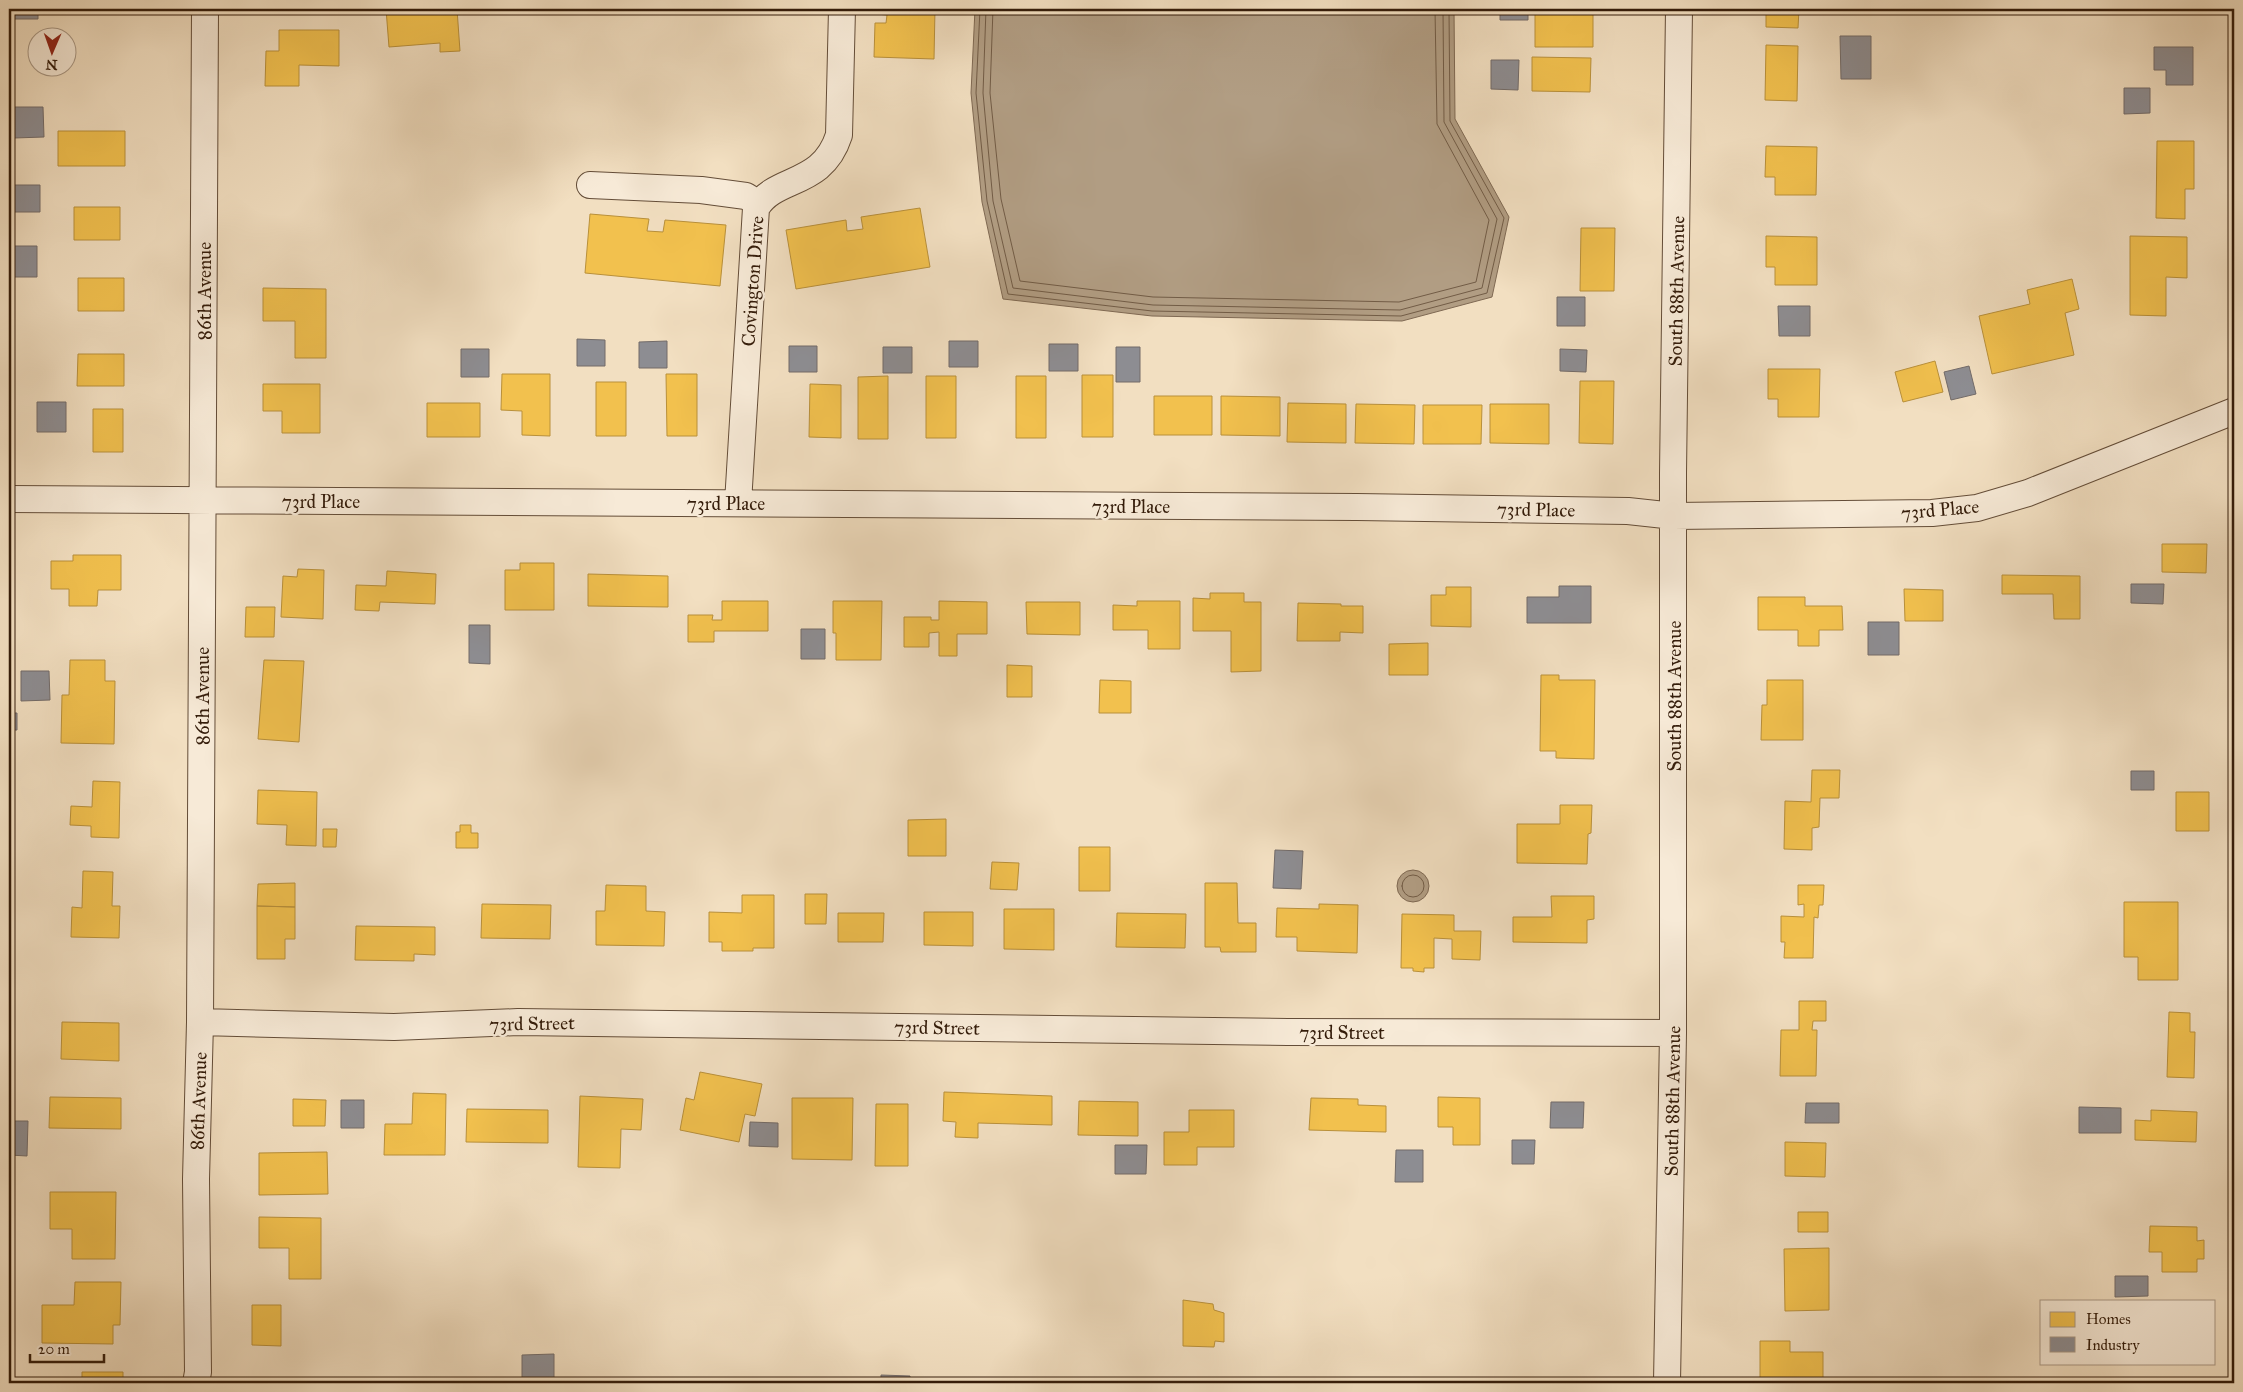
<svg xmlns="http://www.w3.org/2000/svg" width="2243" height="1392" font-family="'IM FELL Great Primer',serif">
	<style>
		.water { fill: #b19d83; stroke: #7f6953 }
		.homes { fill: #f2c14e; stroke: #b9903a }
		.industry { fill: #8d8d92; stroke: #726b69 }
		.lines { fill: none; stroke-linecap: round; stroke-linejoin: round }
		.shore { stroke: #725c46; stroke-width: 1 }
		.minor-casing { stroke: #644d38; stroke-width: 28 }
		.minor { stroke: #f7ead7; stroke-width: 26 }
		.labels { text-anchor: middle; stroke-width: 5; stroke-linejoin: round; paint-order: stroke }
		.street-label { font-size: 19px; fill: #341c0a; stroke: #f7ead7 }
	</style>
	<rect width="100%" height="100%" fill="#f2dfc1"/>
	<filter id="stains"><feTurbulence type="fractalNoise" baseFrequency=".004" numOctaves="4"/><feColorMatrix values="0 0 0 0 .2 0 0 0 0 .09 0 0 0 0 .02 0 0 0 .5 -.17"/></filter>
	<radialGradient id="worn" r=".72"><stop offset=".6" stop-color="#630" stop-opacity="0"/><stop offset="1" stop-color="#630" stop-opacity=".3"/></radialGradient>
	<path class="water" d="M 975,9 L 1454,9 L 1455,119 L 1509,217 L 1492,297 L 1402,321 L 1152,316 L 1003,299 L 982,202 L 971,93 Z
		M1397 886a16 16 0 1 1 32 0a16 16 0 1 1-32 0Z"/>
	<path class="homes" d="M 386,9 L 457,9 L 460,51 L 440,52 L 440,43 L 389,47 Z
		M 876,9 L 935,9 L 934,59 L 874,57 L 875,23 L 886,23 L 887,15 L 876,14 Z
		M 1766,9 L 1799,9 L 1798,28 L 1766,27 Z
		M 1535,12 L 1593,13 L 1593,47 L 1535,47 Z
		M 279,30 L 339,30 L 339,66 L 299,65 L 299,86 L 265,86 L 266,51 L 279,51 Z
		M 1766,45 L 1798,46 L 1797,101 L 1765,100 Z
		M 1532,57 L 1591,58 L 1590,92 L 1532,91 Z
		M 58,131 L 125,131 L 125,166 L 58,166 Z
		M 2157,141 L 2194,141 L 2194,189 L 2185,189 L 2185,219 L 2156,218 Z
		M 1766,146 L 1817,147 L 1816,195 L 1775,195 L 1775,177 L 1765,177 Z
		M 74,207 L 120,207 L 120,240 L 74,240 Z
		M 920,208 L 930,267 L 796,289 L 786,230 L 846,220 L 847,231 L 863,229 L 861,217 Z
		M 590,214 L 649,219 L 647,231 L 663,232 L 665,220 L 726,225 L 720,286 L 585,273 Z
		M 1581,228 L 1615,228 L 1614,291 L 1580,291 Z
		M 1766,236 L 1817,237 L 1817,285 L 1775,285 L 1775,267 L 1766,267 Z
		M 2130,236 L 2187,237 L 2187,278 L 2166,277 L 2166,316 L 2130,315 Z
		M 78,278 L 124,278 L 124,311 L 78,311 Z
		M 2072,279 L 2079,309 L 2065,313 L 2074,355 L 1992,374 L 1979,316 L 2030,304 L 2027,290 Z
		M 263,288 L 326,289 L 326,358 L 295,358 L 295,321 L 263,321 Z
		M 78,354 L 124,354 L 124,386 L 77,386 Z
		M 1935,361 L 1943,392 L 1903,402 L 1895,372 Z
		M 1768,369 L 1820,369 L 1819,417 L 1778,417 L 1778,399 L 1768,399 Z
		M 502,374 L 550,374 L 550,436 L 522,435 L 522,411 L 501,410 Z
		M 666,374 L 697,374 L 697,436 L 667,436 Z
		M 1082,375 L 1113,375 L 1113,437 L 1082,437 Z
		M 888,376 L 888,439 L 858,439 L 858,377 Z
		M 926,376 L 956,376 L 956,438 L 926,438 Z
		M 1016,376 L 1046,376 L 1046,438 L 1016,438 Z
		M 1580,381 L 1614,381 L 1613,444 L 1579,443 Z
		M 596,382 L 626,382 L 626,436 L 596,436 Z
		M 263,384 L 320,384 L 320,433 L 282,433 L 282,411 L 263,411 Z
		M 810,384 L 841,385 L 841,438 L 809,437 Z
		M 1154,396 L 1212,396 L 1212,435 L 1154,435 Z
		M 1221,396 L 1280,397 L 1280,436 L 1221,435 Z
		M 427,403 L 480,403 L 480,437 L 427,437 Z
		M 1288,403 L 1346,404 L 1346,443 L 1287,442 Z
		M 1356,404 L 1415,405 L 1414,444 L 1355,443 Z
		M 1490,404 L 1549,404 L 1549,444 L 1490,443 Z
		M 1423,405 L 1482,405 L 1481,444 L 1423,444 Z
		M 93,409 L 123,409 L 123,452 L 93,452 Z
		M 2162,544 L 2207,544 L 2206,573 L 2162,572 Z
		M 73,555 L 121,555 L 121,590 L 98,590 L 97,606 L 69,606 L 69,589 L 51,589 L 51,561 L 73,561 Z
		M 520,563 L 554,563 L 554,610 L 505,610 L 505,570 L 520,570 Z
		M 298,569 L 324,570 L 323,619 L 281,617 L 283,576 L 297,577 Z
		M 387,571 L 436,574 L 435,604 L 380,602 L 379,611 L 355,610 L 356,585 L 386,586 Z
		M 588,574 L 668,576 L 668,607 L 588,606 Z
		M 2002,575 L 2080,576 L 2080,619 L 2054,619 L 2053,594 L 2002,594 Z
		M 1446,587 L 1471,587 L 1471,627 L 1431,626 L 1431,595 L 1446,595 Z
		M 1904,589 L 1943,590 L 1943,621 L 1905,621 Z
		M 1210,593 L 1244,593 L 1244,602 L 1261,602 L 1261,671 L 1231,672 L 1231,631 L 1193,631 L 1193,598 L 1210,599 Z
		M 1758,597 L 1805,597 L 1805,606 L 1842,606 L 1843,630 L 1819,630 L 1819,646 L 1798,646 L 1798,630 L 1758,630 Z
		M 722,601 L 768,601 L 768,631 L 714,631 L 714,642 L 688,642 L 688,615 L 713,615 L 712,620 L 722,620 Z
		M 833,601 L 882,601 L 881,660 L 836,660 L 836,633 L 833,633 Z
		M 939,601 L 987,602 L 987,634 L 957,634 L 957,656 L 939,656 L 939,632 L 929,633 L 929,647 L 904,647 L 904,617 L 931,617 L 931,620 L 939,620 Z
		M 1137,601 L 1180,601 L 1180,649 L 1148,649 L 1148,630 L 1113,630 L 1113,605 L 1137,606 Z
		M 1026,602 L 1080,602 L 1080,635 L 1027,634 Z
		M 1298,603 L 1341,604 L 1341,606 L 1363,606 L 1363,633 L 1340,632 L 1340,641 L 1297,641 Z
		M 246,607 L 275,607 L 274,637 L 245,637 Z
		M 1428,643 L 1428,675 L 1389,675 L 1389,644 Z
		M 70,660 L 105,660 L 105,681 L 115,681 L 114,744 L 61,743 L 62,695 L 69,695 Z
		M 264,660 L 304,661 L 299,742 L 258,739 Z
		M 1007,665 L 1032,666 L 1032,697 L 1007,697 Z
		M 1541,675 L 1559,675 L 1559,680 L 1595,680 L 1594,759 L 1556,758 L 1556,751 L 1540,751 Z
		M 1100,680 L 1131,681 L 1131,713 L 1099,713 Z
		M 1767,680 L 1803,680 L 1803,740 L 1761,740 L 1762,705 L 1767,705 Z
		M 1812,770 L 1840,770 L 1839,798 L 1820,798 L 1819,827 L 1812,828 L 1812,850 L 1784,849 L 1785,801 L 1811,802 Z
		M 93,781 L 120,782 L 119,838 L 91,837 L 91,826 L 70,825 L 71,806 L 92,807 Z
		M 258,790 L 317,792 L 316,846 L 286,845 L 287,825 L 257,824 Z
		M 2176,792 L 2209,792 L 2209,831 L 2176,831 Z
		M 1560,805 L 1592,805 L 1591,833 L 1588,834 L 1587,864 L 1517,863 L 1517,824 L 1560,824 Z
		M 946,819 L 946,856 L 908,856 L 908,820 Z
		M 460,825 L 471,825 L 471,833 L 478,833 L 478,848 L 456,848 L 456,832 L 460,832 Z
		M 323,829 L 337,829 L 336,847 L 323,847 Z
		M 1079,847 L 1110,847 L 1110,891 L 1079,891 Z
		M 992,862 L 1019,863 L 1017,890 L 990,889 Z
		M 83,871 L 113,872 L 112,906 L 120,906 L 119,938 L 71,937 L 72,907 L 82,908 Z
		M 295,883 L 295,907 L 257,906 L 258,884 Z
		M 1205,883 L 1237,883 L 1238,923 L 1256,923 L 1256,952 L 1221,952 L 1220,947 L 1205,947 Z
		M 606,885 L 646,886 L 646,911 L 665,912 L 664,946 L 596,945 L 596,911 L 605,911 Z
		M 1798,885 L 1824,885 L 1823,905 L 1819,905 L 1818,918 L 1814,917 L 1813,958 L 1784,958 L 1785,942 L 1781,942 L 1781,916 L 1804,917 L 1804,904 L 1798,905 Z
		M 805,894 L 827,894 L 826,924 L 805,924 Z
		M 742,895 L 774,895 L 774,948 L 753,948 L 753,951 L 722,951 L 722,942 L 709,942 L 709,912 L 742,913 Z
		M 1551,896 L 1594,896 L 1594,919 L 1587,920 L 1587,943 L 1513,942 L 1513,917 L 1552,917 Z
		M 2124,902 L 2178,902 L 2178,980 L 2138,980 L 2138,957 L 2124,957 Z
		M 482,904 L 551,905 L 550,939 L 481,938 Z
		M 1319,904 L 1358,905 L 1357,953 L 1297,951 L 1297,937 L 1276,937 L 1277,908 L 1319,909 Z
		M 257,906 L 295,907 L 295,939 L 285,939 L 285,959 L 257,959 Z
		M 1004,909 L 1054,909 L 1054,950 L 1004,949 Z
		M 924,912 L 973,912 L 973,946 L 924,945 Z
		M 838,913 L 884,913 L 883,942 L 838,942 Z
		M 1117,913 L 1186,914 L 1185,948 L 1116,947 Z
		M 1402,914 L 1454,915 L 1454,931 L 1481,931 L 1480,960 L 1452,959 L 1452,939 L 1434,938 L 1434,968 L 1424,968 L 1424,972 L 1413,971 L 1413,968 L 1401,968 Z
		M 356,926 L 435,927 L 435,955 L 414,954 L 414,961 L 355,960 Z
		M 1799,1001 L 1826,1001 L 1826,1021 L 1813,1021 L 1812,1030 L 1817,1030 L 1816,1076 L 1780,1076 L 1781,1030 L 1799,1030 Z
		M 2169,1012 L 2190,1013 L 2190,1032 L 2195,1032 L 2194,1078 L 2167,1077 Z
		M 62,1022 L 119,1023 L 119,1061 L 61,1059 Z
		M 700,1072 L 762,1084 L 755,1116 L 745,1114 L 739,1142 L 680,1130 L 686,1098 L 694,1100 Z
		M 944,1092 L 1052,1096 L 1052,1125 L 978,1123 L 978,1138 L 955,1137 L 956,1122 L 943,1121 Z
		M 413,1093 L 446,1094 L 445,1155 L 384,1155 L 385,1124 L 412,1124 Z
		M 580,1096 L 643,1099 L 641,1130 L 621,1129 L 620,1168 L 578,1167 Z
		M 50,1097 L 121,1098 L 121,1129 L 49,1128 Z
		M 1438,1097 L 1480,1098 L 1480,1145 L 1453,1145 L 1453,1127 L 1438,1127 Z
		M 792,1098 L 853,1098 L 852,1160 L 792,1159 Z
		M 1311,1098 L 1358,1099 L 1358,1105 L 1386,1106 L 1386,1132 L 1309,1130 Z
		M 293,1099 L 326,1100 L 325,1126 L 293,1126 Z
		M 1079,1101 L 1138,1102 L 1138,1136 L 1078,1135 Z
		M 876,1104 L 908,1104 L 908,1166 L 875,1166 Z
		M 467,1109 L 548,1110 L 548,1143 L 466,1142 Z
		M 1189,1110 L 1234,1110 L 1234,1147 L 1197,1147 L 1197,1165 L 1164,1165 L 1164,1132 L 1189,1132 Z
		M 2151,1110 L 2197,1112 L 2196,1142 L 2135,1140 L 2135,1120 L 2151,1121 Z
		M 1785,1142 L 1826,1143 L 1825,1177 L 1785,1176 Z
		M 327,1152 L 328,1194 L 259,1195 L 259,1153 Z
		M 50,1192 L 116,1192 L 115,1259 L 72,1259 L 72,1229 L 50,1229 Z
		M 1798,1212 L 1828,1212 L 1828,1232 L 1798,1232 Z
		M 259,1217 L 321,1218 L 321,1279 L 289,1279 L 289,1248 L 259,1248 Z
		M 2150,1226 L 2197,1227 L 2197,1241 L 2204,1240 L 2204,1259 L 2197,1259 L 2197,1272 L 2162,1272 L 2162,1252 L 2149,1252 Z
		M 1829,1248 L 1829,1310 L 1785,1311 L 1784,1249 Z
		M 75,1282 L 121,1282 L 120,1325 L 113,1325 L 113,1344 L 42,1343 L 42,1305 L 74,1305 Z
		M 1183,1300 L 1213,1304 L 1214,1310 L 1224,1313 L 1224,1342 L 1215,1341 L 1214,1347 L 1183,1346 Z
		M 252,1305 L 281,1305 L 281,1346 L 252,1345 Z
		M 1760,1341 L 1790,1341 L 1790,1352 L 1823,1352 L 1823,1383 L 1782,1383 L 1782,1380 L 1760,1380 Z
		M 82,1372 L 123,1372 L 123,1383 L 82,1383 Z"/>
	<path class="industry" d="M 9,9 L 38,9 L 38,19 L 9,19 Z
		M 1500,9 L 1528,9 L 1528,20 L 1500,20 Z
		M 1840,36 L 1871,36 L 1871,79 L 1841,79 Z
		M 2154,47 L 2193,47 L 2193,85 L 2166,85 L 2166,70 L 2154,70 Z
		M 1491,60 L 1519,60 L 1518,90 L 1491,89 Z
		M 2124,88 L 2150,88 L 2150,113 L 2124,114 Z
		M 14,107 L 43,107 L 44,137 L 14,138 Z
		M 9,185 L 40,185 L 40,212 L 9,212 Z
		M 9,246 L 37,246 L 37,277 L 9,277 Z
		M 1557,297 L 1585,297 L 1585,326 L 1557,326 Z
		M 1778,306 L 1810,306 L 1810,336 L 1779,336 Z
		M 577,339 L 605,340 L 605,366 L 577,366 Z
		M 667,341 L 667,368 L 639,368 L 639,342 Z
		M 949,341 L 978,341 L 978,367 L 949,367 Z
		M 1049,344 L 1078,344 L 1078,371 L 1049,371 Z
		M 789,346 L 817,346 L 817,372 L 789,372 Z
		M 883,347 L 912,347 L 912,373 L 883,373 Z
		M 1116,347 L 1140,347 L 1140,382 L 1116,382 Z
		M 461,349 L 489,349 L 489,377 L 461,377 Z
		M 1560,349 L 1587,350 L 1586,372 L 1560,371 Z
		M 1969,366 L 1976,394 L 1951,400 L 1944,372 Z
		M 37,402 L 66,402 L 66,432 L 37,432 Z
		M 2131,584 L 2164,584 L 2163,604 L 2131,603 Z
		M 1559,586 L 1591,586 L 1591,623 L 1527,623 L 1527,597 L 1559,597 Z
		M 1868,622 L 1899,622 L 1899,655 L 1868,655 Z
		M 469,625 L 490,625 L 490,664 L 469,663 Z
		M 801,629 L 825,629 L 825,659 L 801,659 Z
		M 21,671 L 49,671 L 50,700 L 21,701 Z
		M 9,713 L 17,713 L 17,730 L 9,730 Z
		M 2131,771 L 2154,771 L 2154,790 L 2131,790 Z
		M 1275,850 L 1303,851 L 1301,889 L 1273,888 Z
		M 341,1100 L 364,1100 L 364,1128 L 341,1128 Z
		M 1551,1102 L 1584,1102 L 1583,1128 L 1550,1128 Z
		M 1806,1103 L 1839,1103 L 1839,1123 L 1805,1123 Z
		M 2079,1107 L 2121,1108 L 2121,1133 L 2079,1133 Z
		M 9,1121 L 28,1121 L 27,1156 L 9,1155 Z
		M 750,1122 L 778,1123 L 778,1147 L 749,1146 Z
		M 1512,1140 L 1535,1140 L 1534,1164 L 1512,1164 Z
		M 1115,1145 L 1147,1145 L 1146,1174 L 1115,1174 Z
		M 1396,1150 L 1423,1150 L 1423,1182 L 1395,1182 Z
		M 2115,1276 L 2148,1276 L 2148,1296 L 2115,1297 Z
		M 554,1354 L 554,1380 L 522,1381 L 522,1355 Z
		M 881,1375 L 910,1376 L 910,1383 L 881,1383 Z"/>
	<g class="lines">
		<path class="shore" d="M 980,9 L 976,93 L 987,201 L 1008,294 L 1152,311 L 1401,316 L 1487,293 L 1504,218 L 1450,121 L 1449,9
			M 986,9 L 983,93 L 993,201 L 1013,288 L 1153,305 L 1400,310 L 1482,288 L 1497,219 L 1444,122 L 1443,9
			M 993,9 L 990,93 L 1001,199 L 1020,281 L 1153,297 L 1399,302 L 1476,282 L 1489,220 L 1437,124 L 1435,9
			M1402 886a11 11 0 1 1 22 0a11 11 0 1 1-22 0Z"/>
		<g class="minor-casing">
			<path id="minor" d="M 590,185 L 701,190 L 746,196 L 759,204
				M 9,499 L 1357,507 L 1628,511 L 1674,516 L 1932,513 L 1977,508 L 2028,493 L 2234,411
				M 738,503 L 756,208 C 776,175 822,188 839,135 L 842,9
				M 200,1022 L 394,1027 L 518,1022 L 1288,1032 L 1673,1033
				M 196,1383 L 198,1372 L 196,1179 L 200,1022 L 205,9
				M 1667,1383 L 1673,1033 L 1673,473 L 1679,9"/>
		</g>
		<use href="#minor" class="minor"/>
	</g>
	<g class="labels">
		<g class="street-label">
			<text transform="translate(752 281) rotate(-86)" y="7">Covington Drive</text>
			<text transform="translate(204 291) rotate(-90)" y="7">86th Avenue</text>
			<text transform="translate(1676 291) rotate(-89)" y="7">South 88th Avenue</text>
			<text x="321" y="508">73rd Place</text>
			<text x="726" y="510">73rd Place</text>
			<text x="1131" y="513">73rd Place</text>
			<text transform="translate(1536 509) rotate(1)" y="7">73rd Place</text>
			<text transform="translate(1940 509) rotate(-5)" y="7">73rd Place</text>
			<text transform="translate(202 696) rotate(-90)" y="7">86th Avenue</text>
			<text transform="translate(1674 696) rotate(-90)" y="7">South 88th Avenue</text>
			<text transform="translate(532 1023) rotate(-1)" y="7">73rd Street</text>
			<text transform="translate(937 1027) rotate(1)" y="7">73rd Street</text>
			<text x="1342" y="1039">73rd Street</text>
			<text transform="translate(198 1101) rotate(-88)" y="7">86th Avenue</text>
			<text transform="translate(1672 1101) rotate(-89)" y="7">South 88th Avenue</text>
		</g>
	</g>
	<rect width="2243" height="1392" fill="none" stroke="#f2dfc1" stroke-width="30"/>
	<rect x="10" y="10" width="2223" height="1372" fill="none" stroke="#341c0a" stroke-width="2.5"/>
	<rect x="15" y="15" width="2213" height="1362" fill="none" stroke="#341c0a"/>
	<rect x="2040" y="1300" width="175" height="65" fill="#f7ead7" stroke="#a99885"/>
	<rect x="2050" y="1312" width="25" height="15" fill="#f2c14e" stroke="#a99885"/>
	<text x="2086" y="1324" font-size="15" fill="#341c0a">Homes</text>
	<rect x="2050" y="1337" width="25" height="15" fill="#8d8d92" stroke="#a99885"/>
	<text x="2086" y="1350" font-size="15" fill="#341c0a">Industry</text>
	<g transform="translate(52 52) rotate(182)"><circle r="24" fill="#f7ead7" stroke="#a99885"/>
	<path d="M0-4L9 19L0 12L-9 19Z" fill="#8f2418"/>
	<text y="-8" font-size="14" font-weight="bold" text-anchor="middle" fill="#341c0a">N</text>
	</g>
	<path d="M30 1354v8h74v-8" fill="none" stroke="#341c0a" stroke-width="2.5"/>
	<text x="38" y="1354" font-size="15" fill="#341c0a" stroke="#f7ead7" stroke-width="4" paint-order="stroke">20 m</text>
	<rect width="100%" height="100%" filter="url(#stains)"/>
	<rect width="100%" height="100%" fill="url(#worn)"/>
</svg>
